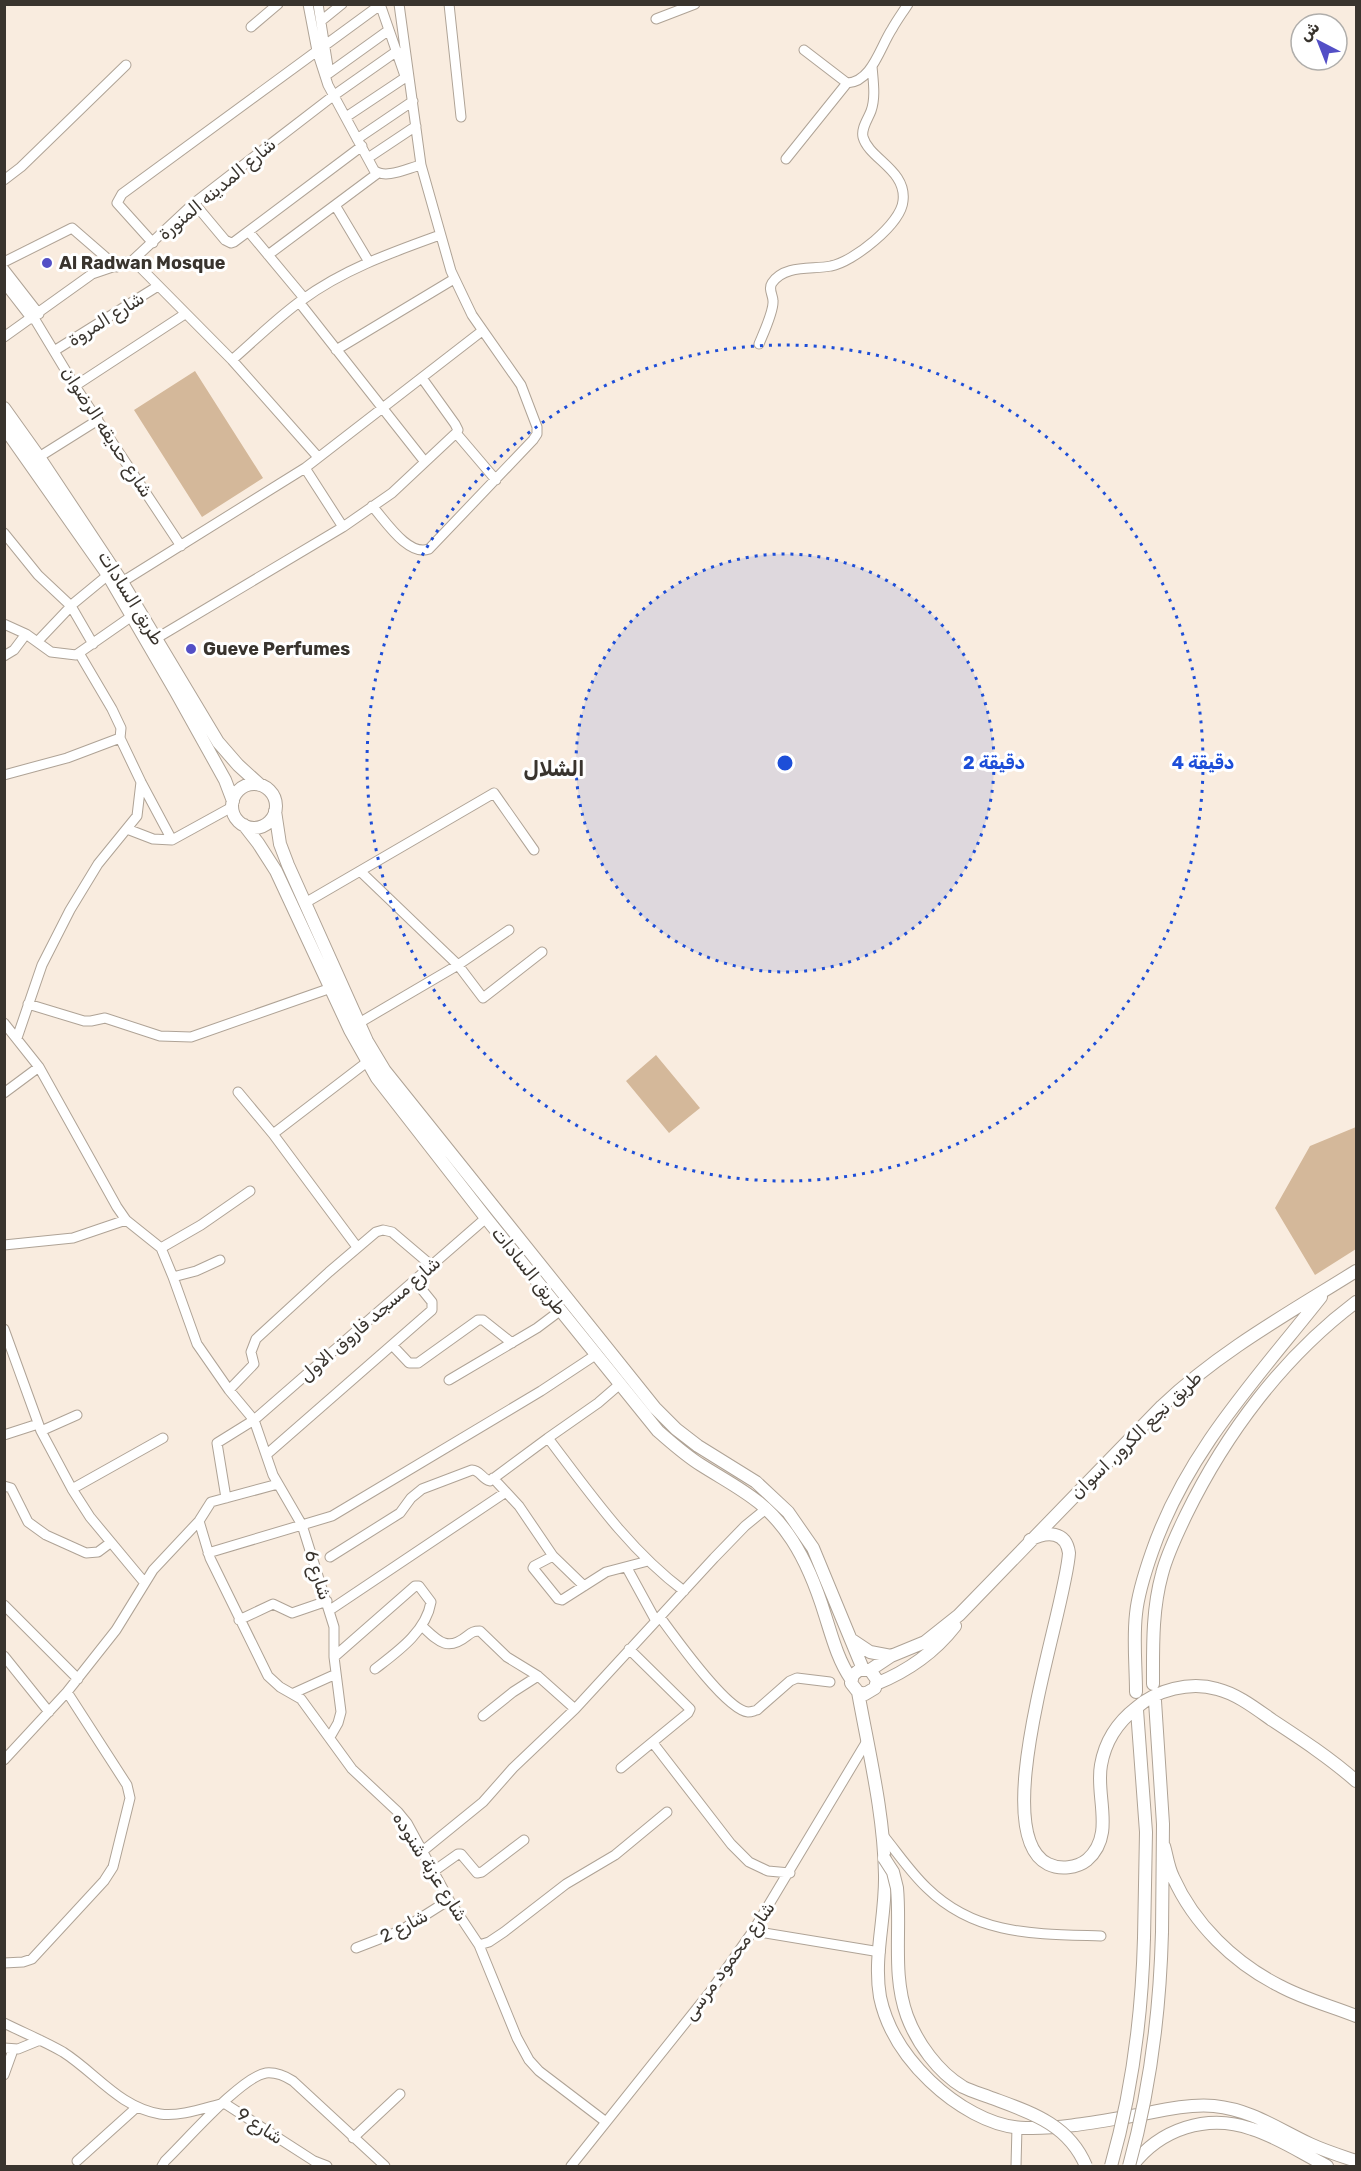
<svg xmlns="http://www.w3.org/2000/svg" width="1361" height="2171" font-family="Rubik,Cairo,sans-serif">
	<style>
		.green { fill: #d4b89a }
		.lines { fill: none; stroke-linecap: round; stroke-linejoin: round }
		.minor-casing { stroke: #afa396; stroke-width: 11 }
		.major-casing { stroke: #afa396; stroke-width: 14 }
		.minor { stroke: #fff; stroke-width: 9 }
		.major { stroke: #fff; stroke-width: 12 }
		.major-bridge-casing { stroke: #afa396; stroke-width: 14; stroke-linecap: butt }
		.major-bridge { stroke: #fff; stroke-width: 12 }
		.ring { fill: none; stroke: #1d4ed8; stroke-width: 3; stroke-dasharray: 3 6 }
		.poi-dot { fill: #534fc6; stroke: #fff; stroke-width: 2 }
		.labels { text-anchor: middle; stroke-width: 6; stroke-linejoin: round; paint-order: stroke }
		.street-label { font-size: 18px; fill: #39342e; stroke: #fff }
		.poi-label { font-size: 18px; font-weight: bold; fill: #39342e; stroke: #fff; text-anchor: start }
		.quarter-label { font-size: 21px; font-weight: bold; fill: #39342e; stroke: #fff }
		.centre { fill: #1d4ed8; stroke: #fff; stroke-width: 3 }
		.ring-label { font-size: 18px; text-anchor: middle; font-weight: bold; fill: #1d4ed8; stroke: #fff; stroke-width: 6; stroke-linejoin: round; paint-order: stroke }
	</style>
	<rect width="100%" height="100%" fill="#f9ecdf"/>
	<path class="green" d="M 195,371 L 263,478 L 202,517 L 134,410 Z
		M 656,1055 L 700,1108 L 669,1133 L 626,1081 Z
		M 1356,1127 L 1356,1249 L 1315,1275 L 1275,1208 L 1310,1146 Z"/>
	<g class="lines">
		<g class="minor-casing">
			<path id="minor" d="M 308,4 L 317,51 L 328,85 L 374,170 C 385,180 408,168 421,165
				M 318,4 L 329,73
				M 380,4 L 405,76
				M 449,4 L 461,117
				M 656,19 L 695,4
				M 321,21 L 342,4
				M 251,27 L 278,4
				M 324,46 L 380,5
				M 804,50 L 847,83 C 872,82 880,47 892,29 C 897,20 903,12 908,4
				M 325,76 L 389,30
				M 346,117 L 406,77
				M 357,139 L 413,101
				M 368,158 L 416,126
				M 786,159 L 847,83
				M 4,180 L 21,167 L 126,65
				M 194,203 L 225,240 L 231,243 L 234,242 L 362,146
				M 335,205 L 369,262
				M 249,232 L 304,298
				M 153,243 L 117,203 L 122,194 L 317,51
				M 268,255 L 378,173
				M 133,260 L 232,360 L 318,457
				M 4,262 L 72,228 L 117,267
				M 4,269 L 39,314
				M 4,283 L 32,319
				M 299,302 L 425,462
				M 34,318 L 75,386 L 181,546
				M 4,337 L 92,274 L 133,260 L 194,203 L 333,96 L 397,51
				M 759,344 C 763,334 774,311 773,301 C 773,295 768,289 772,283 C 785,264 813,270 831,266 C 853,262 901,224 903,201 C 907,170 869,159 863,137 C 861,128 868,119 871,111 C 876,97 873,80 872,66
				M 336,350 L 454,279
				M 54,351 L 158,286
				M 232,360 C 255,340 277,318 302,300 C 344,269 393,252 440,235
				M 75,386 L 185,314
				M 456,433 L 496,480
				M 39,457 L 98,420
				M 305,468 L 343,527
				M 372,506 C 385,520 408,557 429,549 L 533,440 L 537,434 L 537,427 L 521,385 L 472,315 L 451,271 L 421,165 L 399,4
				M 4,533 L 38,575 L 71,606 L 93,644
				M 122,582 L 305,468 L 482,331
				M 4,624 L 26,634 L 51,652 L 76,655 L 132,616
				M 157,638 L 343,527 L 392,493 L 456,433 L 458,430 L 455,424 L 422,378
				M 37,642 L 74,603 L 108,575
				M 79,653 L 112,709 L 121,728 L 120,738 L 141,782 L 172,840
				M 4,656 L 14,650 L 26,634
				M 4,775 L 67,758 L 120,738
				M 127,829 L 153,839 L 172,840 L 232,807
				M 360,871 L 494,793 L 534,850
				M 305,903 L 360,871 L 458,965 L 483,998 L 542,952
				M 28,1004 L 84,1021 L 91,1021 L 105,1018 L 160,1036 L 191,1037 L 331,988
				M 4,1023 L 39,1067 L 117,1207 L 126,1220 L 161,1248
				M 359,1023 L 458,965 L 509,930
				M 17,1038 L 42,965 L 70,910 L 98,864 L 137,816 L 141,782
				M 238,1092 L 273,1134 L 367,1062
				M 4,1093 L 39,1067
				M 273,1134 L 357,1247
				M 4,1245 L 73,1238 L 126,1220
				M 220,1260 L 196,1271 L 173,1277 L 197,1344 L 229,1390 L 254,1420 L 273,1475 L 302,1525 L 334,1627 L 334,1657 L 341,1712 L 338,1723 L 330,1737
				M 173,1277 L 161,1248 L 201,1225 L 250,1191
				M 4,1329 L 41,1431 L 72,1489 L 90,1517 L 144,1582
				M 392,1345 L 409,1363 L 418,1363 L 478,1320 L 483,1320 L 512,1343
				M 449,1380 L 537,1328 L 561,1310
				M 620,1384 L 598,1403 L 548,1438 C 589,1492 629,1550 684,1591
				M 229,1390 L 254,1364 L 251,1352 L 256,1339 L 329,1272 L 376,1232 L 383,1230 L 392,1232 L 432,1266
				M 41,1431 L 77,1415
				M 4,1435 L 38,1424
				M 266,1455 L 432,1310 L 432,1302 L 415,1281
				M 493,1478 L 519,1506 L 553,1556 L 584,1586
				M 4,1486 L 11,1488 L 28,1522 L 46,1535 L 86,1553 L 98,1552 L 110,1543
				M 72,1489 L 163,1438
				M 226,1498 L 217,1443 L 254,1420 L 486,1218
				M 199,1521 L 210,1558 L 268,1676 L 280,1687 L 301,1699 L 352,1769 L 398,1812 L 407,1823 L 449,1900 L 479,1945 L 517,2038 L 529,2060 L 539,2071 L 606,2122
				M 208,1553 L 332,1516 L 541,1391 L 597,1354
				M 553,1556 L 534,1566 L 533,1568 L 558,1599 L 562,1600 L 606,1572 L 648,1561
				M 330,1557 L 400,1513 L 411,1498 L 422,1489 L 472,1470 C 480,1470 482,1479 490,1481 L 548,1438
				M 627,1568 L 656,1621
				M 4,1605 L 78,1679
				M 330,1610 L 506,1492
				M 660,1617 C 674,1636 726,1710 748,1712 C 752,1712 753,1711 757,1710 L 790,1681 L 797,1678 L 830,1682
				M 239,1620 L 273,1604 L 292,1613 L 327,1601
				M 422,1626 C 438,1641 447,1652 467,1636 C 472,1632 474,1631 480,1631 L 507,1657 L 538,1676 L 575,1709
				M 4,1656 L 49,1712
				M 334,1657 L 415,1586 L 419,1586 L 431,1602 C 426,1632 397,1652 375,1669
				M 294,1693 L 336,1674
				M 483,1716 L 513,1692 L 538,1676
				M 653,1743 L 731,1844 L 749,1862 L 768,1871 L 790,1873
				M 4,1760 L 67,1692 L 116,1630 L 153,1570 L 199,1521 L 211,1502 L 278,1484
				M 621,1768 L 688,1713 L 690,1709 L 629,1649
				M 882,1834 C 897,1852 910,1872 927,1888 C 976,1936 1036,1934 1101,1936
				M 424,1850 L 483,1802 L 513,1768 L 575,1709 L 714,1558 L 745,1526 L 767,1508
				M 434,1871 L 458,1854 L 461,1854 L 477,1873 L 482,1872 L 524,1840
				M 753,1931 L 880,1952
				M 479,1945 L 489,1942 L 504,1932 L 566,1884 L 615,1855 L 667,1812
				M 356,1948 L 400,1931 L 449,1900
				M 4,1963 L 23,1962 L 32,1959 L 104,1881 L 113,1867 L 130,1798 L 127,1785 L 67,1692
				M 4,2023 C 24,2033 44,2041 63,2052 C 96,2073 119,2107 160,2114 C 180,2117 204,2108 224,2103 L 314,2161 L 327,2166
				M 4,2048 L 18,2049 L 40,2040
				M 4,2075 L 13,2050
				M 353,2138 L 400,2094
				M 77,2161 L 137,2107
				M 162,2166 L 165,2161 C 186,2141 241,2077 266,2073 C 276,2072 285,2076 293,2081 L 385,2166
				M 571,2166 L 710,1992 L 753,1931 L 867,1741
				M 1016,2166 L 1017,2127"/>
		</g>
		<g class="major-casing">
			<path id="major" d="M 4,408 L 39,457 L 122,582 L 218,742 L 238,765 L 260,785
				M 4,427 L 108,575 L 176,692 L 225,780 L 233,801
				M232 806a22 22 0 1 1 44 0a22 22 0 1 1-44 0Z
				M 275,811 L 280,844 L 288,865 L 367,1041 L 385,1071 L 655,1408 L 676,1429 L 698,1446 L 756,1482 L 788,1512 L 813,1548 L 863,1669
				M 244,825 L 258,843 L 276,871 L 350,1030 L 377,1078 L 486,1218 L 658,1431 C 672,1443 685,1455 701,1465 C 739,1489 766,1500 792,1540 C 807,1563 817,1589 825,1615 C 832,1637 838,1660 851,1679
				M 1030,1540 C 1047,1531 1066,1531 1069,1553 C 1066,1609 985,1833 1048,1864 C 1060,1870 1077,1868 1087,1860 C 1116,1835 1095,1796 1101,1765 C 1105,1742 1118,1722 1136,1708 C 1156,1690 1190,1681 1217,1689 C 1237,1694 1255,1708 1272,1720 C 1301,1739 1330,1758 1356,1781
				M 852,1640 L 870,1652 L 891,1656
				M 870,1670 L 891,1656 L 925,1642 L 959,1615 L 1162,1406 C 1220,1351 1289,1313 1356,1271
				M 876,1684 C 908,1671 934,1653 955,1626
				M 1153,1684 C 1153,1647 1152,1610 1162,1574 C 1167,1554 1177,1534 1186,1515 C 1226,1433 1283,1357 1356,1302
				M 858,1692 L 865,1694 L 875,1688 L 877,1680 L 870,1670 L 859,1670 L 853,1675 L 851,1683 L 858,1692 C 869,1753 884,1814 885,1875 C 886,1916 873,1957 880,1997 C 887,2030 906,2058 930,2081 C 954,2104 991,2128 1026,2128 C 1063,2129 1101,2121 1138,2115 C 1163,2110 1188,2104 1214,2106 C 1252,2110 1276,2128 1310,2144 C 1325,2151 1341,2156 1356,2161
				M 1136,1692 C 1136,1666 1133,1640 1136,1614 C 1138,1593 1145,1572 1152,1552 C 1186,1453 1257,1378 1321,1297
				M 1155,1701 L 1163,1824 L 1162,1932
				M 1137,1710 L 1146,1832 L 1144,1938
				M 1164,1846 C 1167,1856 1168,1867 1173,1877 C 1194,1924 1234,1963 1280,1986 C 1304,1999 1331,2006 1356,2016
				M 1132,2166 C 1160,2129 1207,2113 1252,2129 C 1278,2137 1303,2154 1327,2166"/>
		</g>
		<use href="#minor" class="minor"/>
		<use href="#major" class="major"/>
		<g class="major-bridge-casing">
			<path id="major-bridge" d="M 884,1858 L 893,1872 L 897,1888 C 901,1931 892,1975 907,2016 C 917,2043 938,2072 963,2087 C 971,2091 981,2094 989,2097 C 1029,2112 1068,2123 1086,2166
				M 1111,2166 C 1132,2092 1142,2015 1144,1938
				M 1129,2166 C 1150,2090 1160,2011 1162,1932"/>
		</g>
		<use href="#major-bridge" class="major-bridge"/>
	</g>
	<circle cx="785" cy="763" r="209" fill="#1d4ed8" fill-opacity=".12"/>
	<g class="ring">
		<circle cx="785" cy="763" r="209"/>
		<circle cx="785" cy="763" r="418"/>
	</g>
	<g class="poi-dot">
		<circle cx="47" cy="263" r="6"/>
		<circle cx="191" cy="649" r="6"/>
	</g>
	<g class="labels">
		<g class="street-label">
			<text transform="translate(217 189) rotate(-40)" y="6">شارع المدينه المنورة</text>
			<text transform="translate(106 319) rotate(-32)" y="6">شارع المروة</text>
			<text transform="translate(107 432) rotate(57)" y="6">شارع حديقه الرضوان</text>
			<text transform="translate(131 598) rotate(58)" y="6">طريق السادات</text>
			<text transform="translate(529 1271) rotate(51)" y="6">طريق السادات</text>
			<text transform="translate(370 1319) rotate(-41)" y="6">شارع مسجد فاروق الاول</text>
			<text transform="translate(1136 1435) rotate(-44)" y="6">طريق نجع الكرور, اسوان</text>
			<text transform="translate(318 1575) rotate(72)" y="6">شارع 6</text>
			<text transform="translate(430 1867) rotate(58)" y="6">شارع عزبة شنوده</text>
			<text transform="translate(404 1926) rotate(-27)" y="6">شارع 2</text>
			<text transform="translate(729 1961) rotate(-54)" y="6">شارع محمود مرسى</text>
			<text transform="translate(260 2126) rotate(33)" y="6">شارع 9</text>
		</g>
		<g class="poi-label">
			<text x="59" y="269">Al Radwan Mosque</text>
			<text x="203" y="655">Gueve Perfumes</text>
		</g>
		<g class="quarter-label">
			<text x="554" y="776">الشلال</text>
		</g>
	</g>
	<circle cx="785" cy="763" r="9" class="centre"/>
	<g class="ring-label">
		<text x="994" y="769">2 دقيقة</text>
		<text x="1203" y="769">4 دقيقة</text>
	</g>
	<rect width="1361" height="2171" fill="none" stroke="#39342e" stroke-width="12"/>
	<g transform="translate(1319 42) rotate(318)"><circle r="28" fill="#ffffff" stroke="#b0aeab" stroke-width="1.5"/>
	<path d="M0-4.5L10 22L0 15L-10 22Z" fill="#534fc6"/>
	<text y="-9" font-size="16" font-weight="bold" text-anchor="middle" fill="#39342e">ش</text>
	</g>
</svg>
